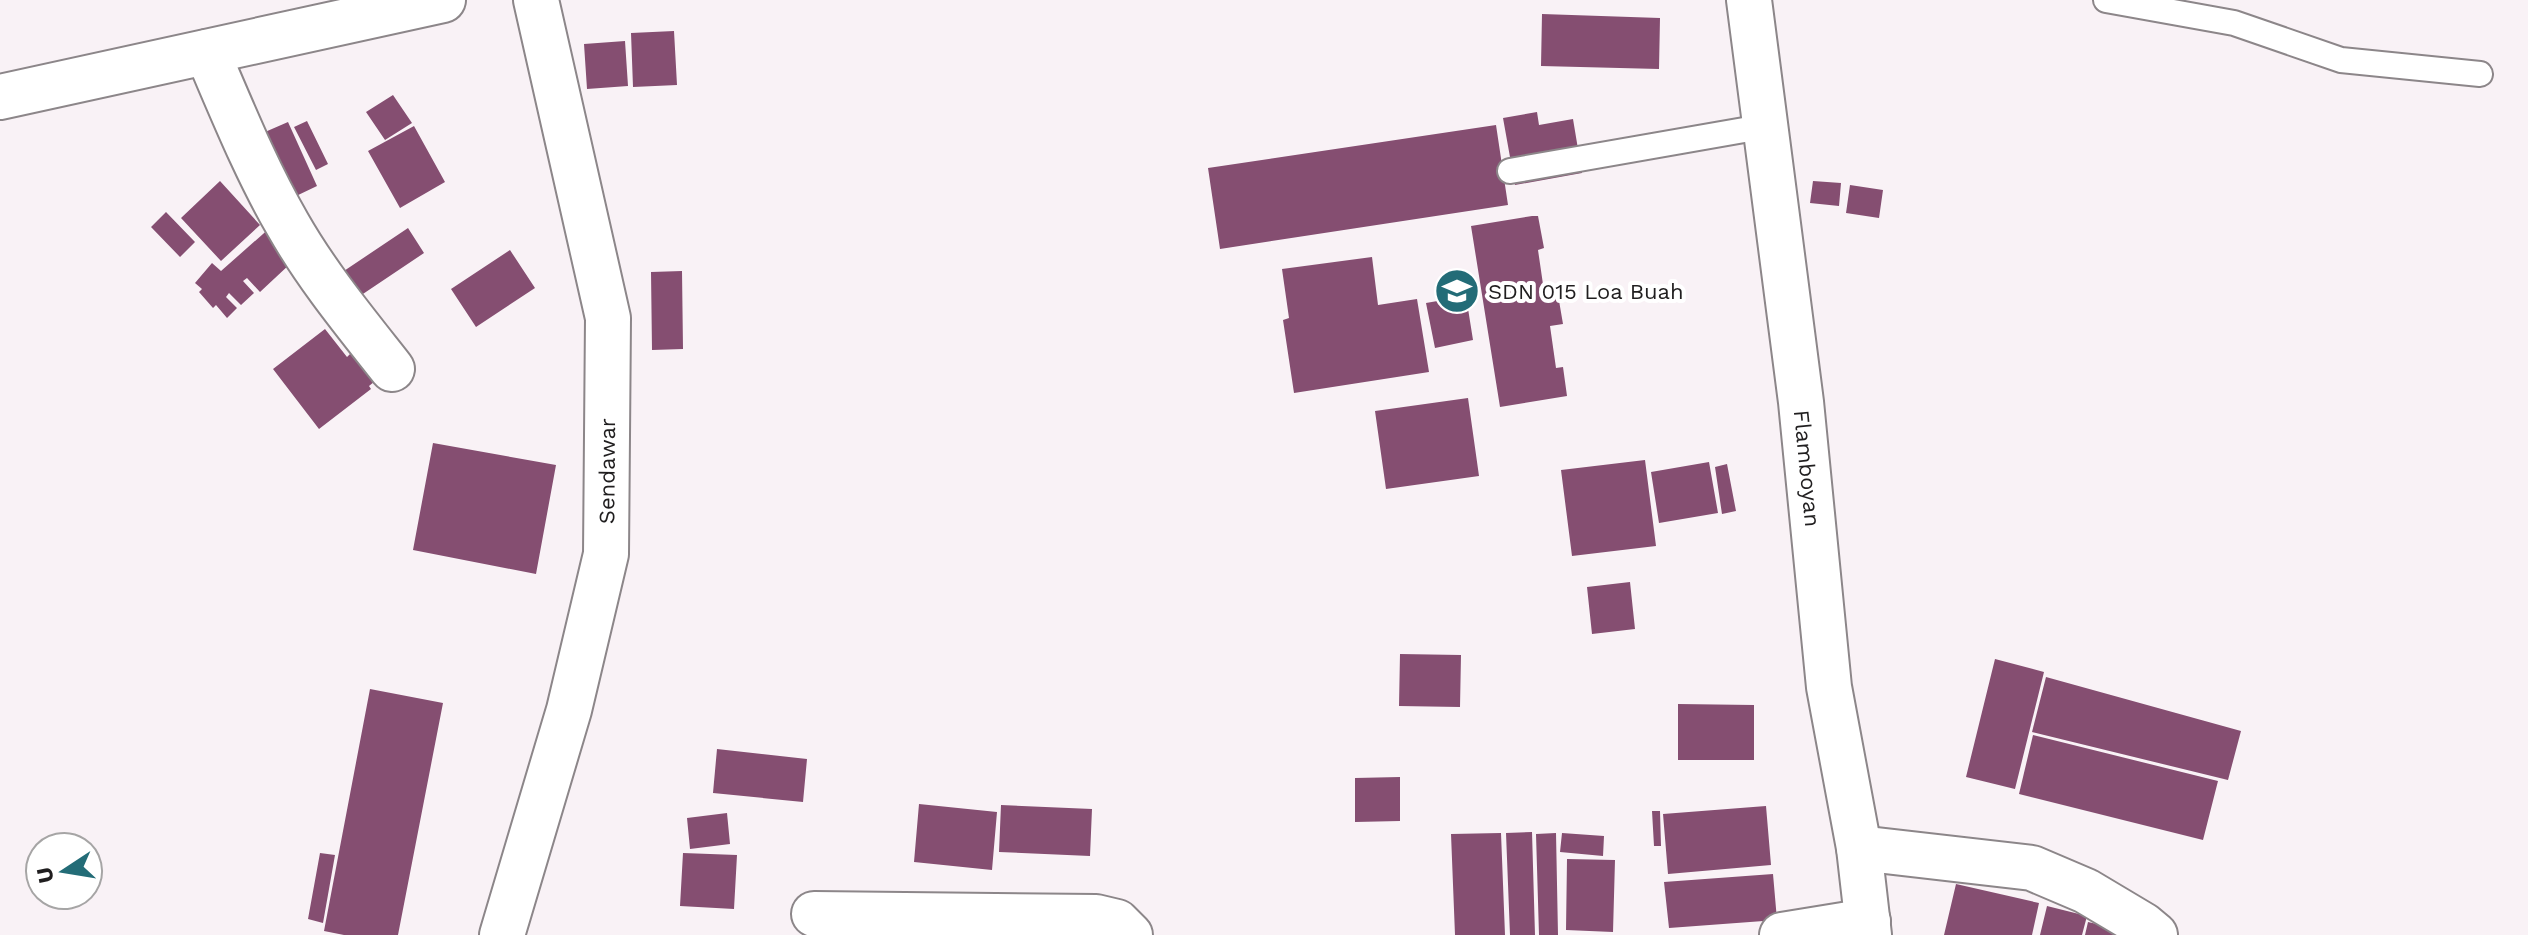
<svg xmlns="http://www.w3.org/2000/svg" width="2528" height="935" font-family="'Work Sans',sans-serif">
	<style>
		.building { fill: #854e71 }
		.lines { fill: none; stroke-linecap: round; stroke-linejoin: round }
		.service-casing { stroke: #8c8689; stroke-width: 28 }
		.minor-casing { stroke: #8c8689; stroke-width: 48 }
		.service { stroke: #fff; stroke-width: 24 }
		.minor { stroke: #fff; stroke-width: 44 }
		.labels { text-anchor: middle; stroke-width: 8; stroke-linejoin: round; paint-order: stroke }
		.poi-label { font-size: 22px; fill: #201e1f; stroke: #fff; text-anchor: start }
		.street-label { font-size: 22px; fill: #201e1f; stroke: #fff }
	</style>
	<rect width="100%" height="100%" fill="#f9f2f6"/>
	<path class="building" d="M 1542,14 L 1660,18 L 1659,69 L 1541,66 Z
		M 674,31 L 677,85 L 633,87 L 631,33 Z
		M 625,41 L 628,86 L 587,89 L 584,44 Z
		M 393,95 L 412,123 L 385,140 L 366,112 Z
		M 1537,112 L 1539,125 L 1573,119 L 1582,173 L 1515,185 L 1503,118 Z
		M 307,121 L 328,164 L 316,170 L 294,127 Z
		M 288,122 L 317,186 L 294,197 L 265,132 Z
		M 1496,125 L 1508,205 L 1220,249 L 1208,168 Z
		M 414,126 L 445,182 L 400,208 L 368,151 Z
		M 220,181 L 260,225 L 221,261 L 181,218 Z
		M 1813,181 L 1841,183 L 1839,206 L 1810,203 Z
		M 1850,185 L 1883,190 L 1879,218 L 1846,213 Z
		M 166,212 L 195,242 L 180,257 L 151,227 Z
		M 1532,216 L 1538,216 L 1544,248 L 1538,250 L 1544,291 L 1557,289 L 1563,324 L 1550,326 L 1556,368 L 1563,367 L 1567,396 L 1500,407 L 1471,226 Z
		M 272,226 L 290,264 L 260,292 L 247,278 L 243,281 L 254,293 L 241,305 L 229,293 L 226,297 L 237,308 L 227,318 L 216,305 L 213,308 L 199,292 L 202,289 L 195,283 L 212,263 L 221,271 Z
		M 408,228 L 424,253 L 348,304 L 332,279 Z
		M 510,250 L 535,288 L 476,327 L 451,289 Z
		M 1372,257 L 1378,305 L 1417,299 L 1429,372 L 1294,393 L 1283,320 L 1289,318 L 1282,269 Z
		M 682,271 L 683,349 L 652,350 L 651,272 Z
		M 1466,296 L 1473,340 L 1435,348 L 1426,303 Z
		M 325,329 L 347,357 L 356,348 L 380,377 L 369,386 L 371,389 L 319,429 L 273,369 Z
		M 1468,398 L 1479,476 L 1386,489 L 1375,411 Z
		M 433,443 L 556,465 L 536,574 L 413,550 Z
		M 1645,460 L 1656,546 L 1572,556 L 1561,470 Z
		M 1709,462 L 1718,513 L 1659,523 L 1651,472 Z
		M 1727,464 L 1736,511 L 1722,514 L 1715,467 Z
		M 1630,582 L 1635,629 L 1592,634 L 1587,587 Z
		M 1400,654 L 1461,655 L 1460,707 L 1399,706 Z
		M 1995,659 L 2044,672 L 2015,789 L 1966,777 Z
		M 2046,677 L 2241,731 L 2228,780 L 2032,732 Z
		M 370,689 L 443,703 L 398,935 L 344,935 L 324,931 Z
		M 1678,704 L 1754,705 L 1754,760 L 1678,760 Z
		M 2033,735 L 2218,781 L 2203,840 L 2019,794 Z
		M 717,749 L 807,759 L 803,802 L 713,793 Z
		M 1400,777 L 1400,821 L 1355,822 L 1355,778 Z
		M 919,804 L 997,812 L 992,870 L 914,862 Z
		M 1001,805 L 1092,809 L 1090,856 L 999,852 Z
		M 1766,806 L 1771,865 L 1668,874 L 1663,814 Z
		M 1652,811 L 1660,811 L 1661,846 L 1654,846 Z
		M 727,813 L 730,844 L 690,849 L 687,818 Z
		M 1532,832 L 1535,935 L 1510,935 L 1506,833 Z
		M 1501,833 L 1505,935 L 1455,935 L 1451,834 Z
		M 1556,833 L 1558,935 L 1539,935 L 1536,834 Z
		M 1562,833 L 1604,836 L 1603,856 L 1560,852 Z
		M 320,853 L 335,855 L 323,923 L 308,919 Z
		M 683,853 L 737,855 L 734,909 L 680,906 Z
		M 1567,859 L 1615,860 L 1613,932 L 1566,930 Z
		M 1773,874 L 1777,920 L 1669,928 L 1664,882 Z
		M 1956,884 L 2039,903 L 2032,935 L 1944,935 Z
		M 2047,906 L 2087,916 L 2082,935 L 2040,935 Z
		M 2088,922 L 2119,929 L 2117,935 L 2085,935 Z"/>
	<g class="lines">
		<g class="service-casing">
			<path id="service" d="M 2106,0 L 2234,23 L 2341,60 L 2480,74
				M 1510,171 L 1767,126"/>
		</g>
		<g class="minor-casing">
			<g id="minor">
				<path id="s1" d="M 1749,0 L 1801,402 L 1829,687 L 1859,848 L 1869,935"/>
				<path d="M 207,52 C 232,110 256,170 288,225 C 317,276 355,322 392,369"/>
				<path d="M 0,97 L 443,0"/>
				<path d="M 1859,848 L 2032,868 L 2086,891 L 2143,925 L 2155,935"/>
				<path d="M 814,914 L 1096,917 L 1117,922 L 1130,935"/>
				<path id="s2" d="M 502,935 L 569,710 L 606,554 L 608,318 L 536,0"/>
				<path d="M 1782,935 L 1868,921"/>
			</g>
		</g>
		<use href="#service" class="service"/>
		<use href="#minor" class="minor"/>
	</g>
	<defs>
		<g id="school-disc" transform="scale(2.3)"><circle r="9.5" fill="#236c77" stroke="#fff"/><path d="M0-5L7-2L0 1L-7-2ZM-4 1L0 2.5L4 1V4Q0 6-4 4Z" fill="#fff"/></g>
	</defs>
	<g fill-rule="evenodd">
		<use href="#school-disc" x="1457" y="291"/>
	</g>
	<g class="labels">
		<g class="poi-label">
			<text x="1488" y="299">SDN 015 Loa Buah</text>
		</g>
		<g class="street-label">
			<text dy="8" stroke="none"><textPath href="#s1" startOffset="472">Flamboyan</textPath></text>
			<text dy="8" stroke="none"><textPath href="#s2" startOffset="478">Sendawar</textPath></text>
		</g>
	</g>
	<g transform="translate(64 871) rotate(258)"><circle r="38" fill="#ffffff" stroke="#a6a5a5" stroke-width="2"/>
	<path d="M0-6L14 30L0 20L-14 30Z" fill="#236c77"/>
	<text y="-12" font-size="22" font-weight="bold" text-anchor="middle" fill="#201e1f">U</text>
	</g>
</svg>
